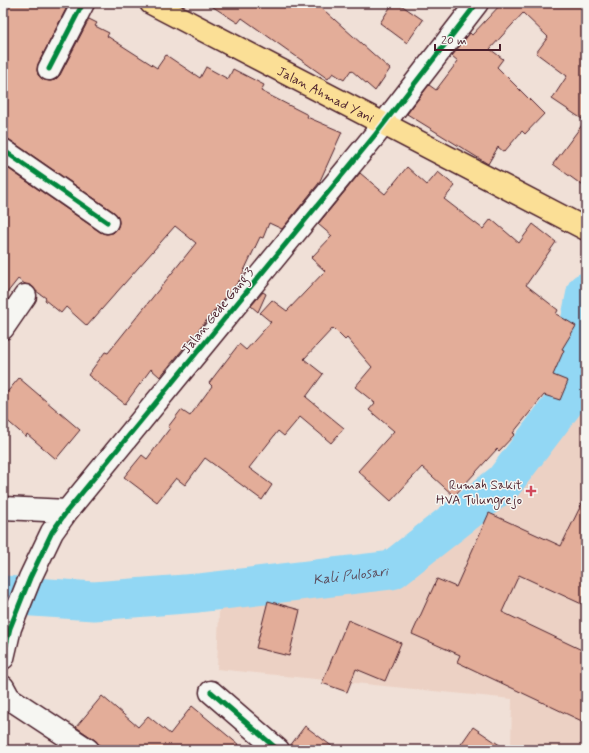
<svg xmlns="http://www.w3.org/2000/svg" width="589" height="753" font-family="Mynerve,sans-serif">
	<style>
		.built { fill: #ecd1c4 }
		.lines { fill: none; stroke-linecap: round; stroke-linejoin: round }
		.river { stroke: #92d7f4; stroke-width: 39 }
		.building { fill: #e3ad99; stroke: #4a1f2b }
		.minor-casing { stroke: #4a1f2b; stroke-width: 25 }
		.major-casing { stroke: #4a1f2b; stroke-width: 25 }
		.minor { stroke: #f6f6f2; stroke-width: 22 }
		.major { stroke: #fbdf96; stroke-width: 22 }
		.cycleway-casing { stroke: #f6f6f2; stroke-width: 8 }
		.cycleway { stroke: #00873e; stroke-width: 5 }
		.poi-dot { fill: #d1495b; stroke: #f6f6f2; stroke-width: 1.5 }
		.labels { text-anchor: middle; stroke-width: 3; stroke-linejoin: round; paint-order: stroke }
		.street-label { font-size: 13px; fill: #4a1f2b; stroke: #f6f6f2 }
		.poi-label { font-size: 13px; fill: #4a1f2b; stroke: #f6f6f2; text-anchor: end }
		.water-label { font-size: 14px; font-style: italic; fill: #5c4d5d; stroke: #f6f6f2 }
	</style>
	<rect width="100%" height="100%" fill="#f0e0d7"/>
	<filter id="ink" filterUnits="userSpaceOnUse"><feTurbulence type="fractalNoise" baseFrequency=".025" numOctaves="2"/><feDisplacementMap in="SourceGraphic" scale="8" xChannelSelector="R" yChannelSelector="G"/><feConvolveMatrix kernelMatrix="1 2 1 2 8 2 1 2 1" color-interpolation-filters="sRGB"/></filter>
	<g filter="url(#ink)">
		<path class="built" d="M 586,365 L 586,750 L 511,750 L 512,699 L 217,669 L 220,582 L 381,558 L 570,425 Z"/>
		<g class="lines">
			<path class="river" id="s1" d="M 3,595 L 94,601 L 198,593 L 392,570 L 504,482 L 564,403 L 586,292"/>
		</g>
		<path class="building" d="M 3,3 L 60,3 L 67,7 L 38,64 L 37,70 L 38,75 L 44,80 L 50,81 L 55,80 L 60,75 L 89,19 L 97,23 L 95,26 L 109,33 L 107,36 L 157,68 L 166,55 L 200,78 L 206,67 L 228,79 L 233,69 L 264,85 L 261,91 L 308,115 L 307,117 L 342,132 L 319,183 L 282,229 L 269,223 L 263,238 L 260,237 L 242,275 L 243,276 L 160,377 L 151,369 L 125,404 L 88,375 L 105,352 L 108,353 L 196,243 L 175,226 L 87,326 L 66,307 L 61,313 L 45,300 L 46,298 L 36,291 L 32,286 L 25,284 L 18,279 L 3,298 L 3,165 L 100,232 L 106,234 L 113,233 L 117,229 L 119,223 L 118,216 L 114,212 L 10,140 L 3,138 Z
			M 207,3 L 316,3 L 390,69 L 375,91 L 351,70 L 344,80 L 333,73 L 328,79 L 242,18 L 238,23 Z
			M 393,3 L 398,3 L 423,20 L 407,43 L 380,23 Z
			M 502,3 L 586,3 L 586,188 L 553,164 L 585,121 L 552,99 L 567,76 L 536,53 L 548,37 L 523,13 L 490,49 L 503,59 L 497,67 L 544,114 L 525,134 L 522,131 L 504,152 L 498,147 L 488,164 L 407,114 L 429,85 L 436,90 L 458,61 L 452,56 L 470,33 L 472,35 Z
			M 407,167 L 427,185 L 438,172 L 455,186 L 444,199 L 483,229 L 491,219 L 519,243 L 533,224 L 556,242 L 526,285 L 558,310 L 556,314 L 576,326 L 562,349 L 564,350 L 553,375 L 568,381 L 560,400 L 544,395 L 513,433 L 515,434 L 499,451 L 497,449 L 454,496 L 422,467 L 391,501 L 358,471 L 394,431 L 369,410 L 375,403 L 355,387 L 372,367 L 347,338 L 345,340 L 333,328 L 304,359 L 323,374 L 306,397 L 344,428 L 331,443 L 300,417 L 284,436 L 278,431 L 249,468 L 272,485 L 262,500 L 205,458 L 185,485 L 176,478 L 157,502 L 124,477 L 142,455 L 147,459 L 170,428 L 168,427 L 181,410 L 190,416 L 212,386 L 209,383 L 239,344 L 246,350 L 271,322 L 260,313 L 272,300 L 287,311 L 325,271 L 311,258 L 332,236 L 318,224 L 360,173 L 385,194 Z
			M 263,292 L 266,294 L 258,312 L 251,306 Z
			M 19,378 L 80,430 L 56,459 L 27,434 L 26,437 L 3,417 L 3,397 Z
			M 586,495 L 586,606 L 519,575 L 502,612 L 586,652 L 586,723 L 457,662 L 460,655 L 412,634 L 437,579 L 456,587 L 489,513 L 561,546 Z
			M 268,601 L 300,610 L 289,656 L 256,648 Z
			M 348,620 L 401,643 L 385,681 L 356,669 L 347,692 L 322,683 Z
			M 102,696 L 138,727 L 148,716 L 170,734 L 192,706 L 245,750 L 103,750 L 95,740 L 76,727 Z
			M 305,726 L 337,750 L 290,750 L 290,746 Z
			M 473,727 L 507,750 L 457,750 Z"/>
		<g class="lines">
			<g class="minor-casing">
				<path id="minor" d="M 49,69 L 83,3
					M 3,150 L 107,222
					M 3,328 L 25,296
					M 3,508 L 67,511
					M 3,658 L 10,628 L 30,578 L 52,532 L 67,511 L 375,135 L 477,3
					M 3,687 L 9,698 L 88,750
					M 211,692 L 278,750"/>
			</g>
			<g class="major-casing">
				<g id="major">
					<path id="s2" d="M 151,3 L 586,229"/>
				</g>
			</g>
			<use href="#minor" class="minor"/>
			<use href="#major" class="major"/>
			<g class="cycleway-casing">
				<path id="cycleway" d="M 49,69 L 83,3
					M 3,150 L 107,222
					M 3,658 L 10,628 L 30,578 L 52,532 L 67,511 L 375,135 L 477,3
					M 211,692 L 278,750"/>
			</g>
			<use href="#cycleway" class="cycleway"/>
		</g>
	</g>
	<path class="poi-dot" d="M529 485h4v4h4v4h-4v4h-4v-4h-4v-4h4z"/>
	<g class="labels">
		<g class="street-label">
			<text dy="5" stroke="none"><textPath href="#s2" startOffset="197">Jalan Ahmad Yani</textPath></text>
			<text transform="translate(217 310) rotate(-51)" y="5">Jalan Gede Gang 3</text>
		</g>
		<g class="poi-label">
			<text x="522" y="489">Rumah Sakit<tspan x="522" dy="15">HVA Tulungrejo</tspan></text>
		</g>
		<g class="water-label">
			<text dy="5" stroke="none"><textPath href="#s1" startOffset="349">Kali Pulosari</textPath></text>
		</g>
	</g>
	<rect width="589" height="753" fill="none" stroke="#f6f6f2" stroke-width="16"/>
	<rect x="8" y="8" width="573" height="737" fill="none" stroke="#4a1f2b" stroke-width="1.5" filter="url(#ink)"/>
	<path d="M435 44v6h65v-6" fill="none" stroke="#4a1f2b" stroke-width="2"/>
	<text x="441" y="44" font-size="12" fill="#4a1f2b" stroke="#f6f6f2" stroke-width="3" paint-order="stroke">20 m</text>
</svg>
